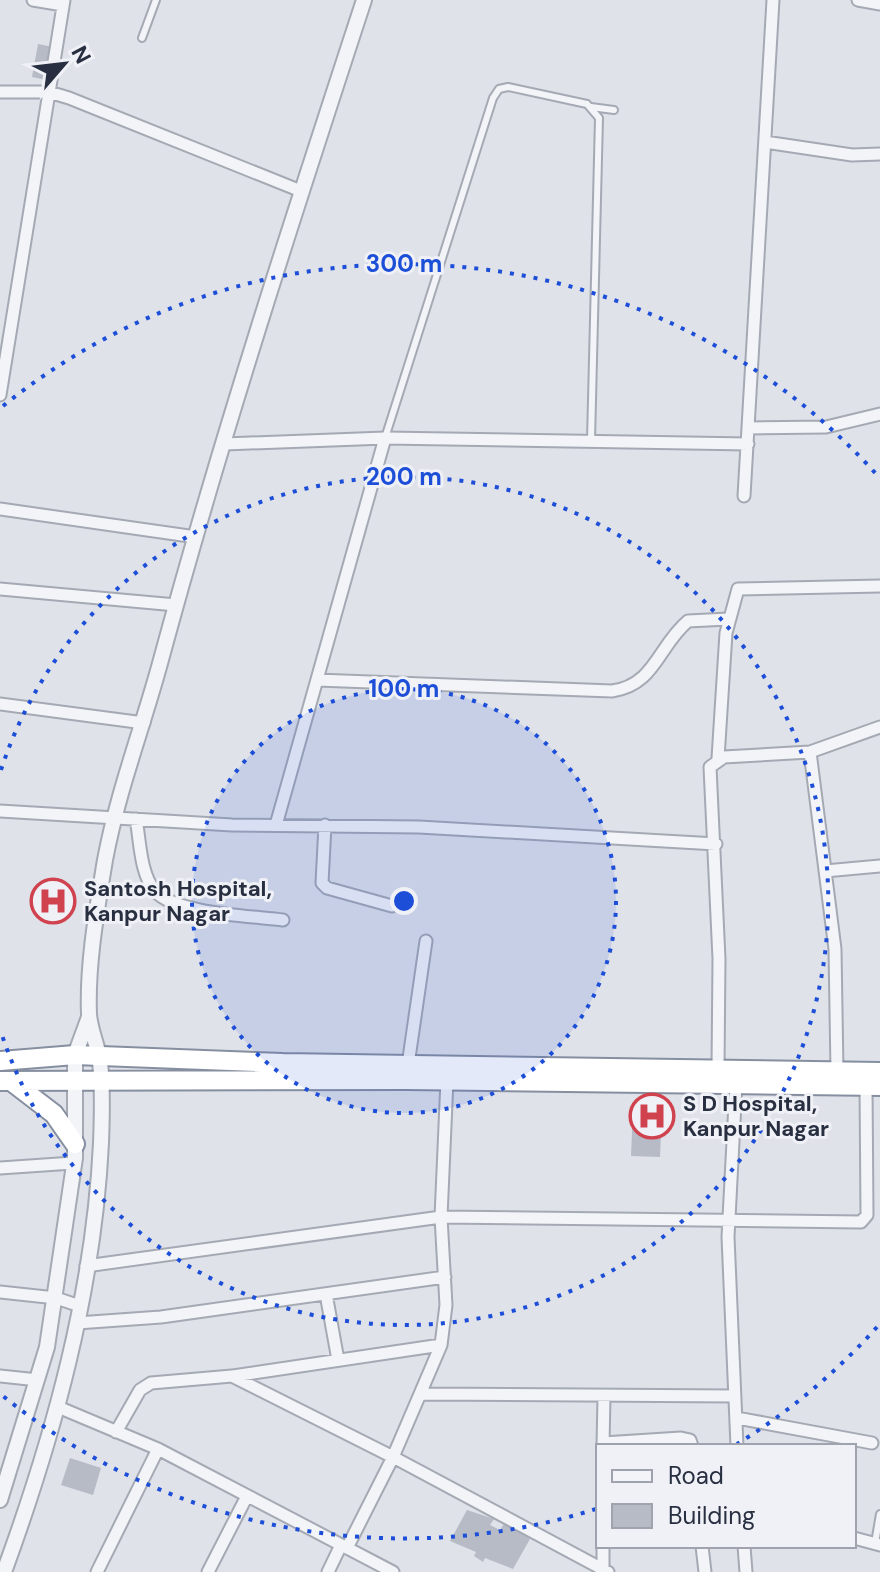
<svg xmlns="http://www.w3.org/2000/svg" width="880" height="1572" font-family="'DM Sans',sans-serif">
	<style>
		.building { fill: #b6bbc6 }
		.lines { fill: none; stroke-linecap: round; stroke-linejoin: round }
		.service-casing { stroke: #a4a9b3; stroke-width: 10 }
		.minor-casing { stroke: #a4a9b3; stroke-width: 15 }
		.tertiary-casing { stroke: #a4a9b3; stroke-width: 18 }
		.trunk-casing { stroke: #868fa0; stroke-width: 22 }
		.service { stroke: #f2f4f7; stroke-width: 6 }
		.minor { stroke: #f2f4f7; stroke-width: 11 }
		.tertiary { stroke: #f2f4f7; stroke-width: 14 }
		.trunk { stroke: #fff; stroke-width: 18 }
		.ring { fill: none; stroke: #1d4ed8; stroke-width: 4; stroke-dasharray: 4 8 }
		.labels { text-anchor: middle; stroke-width: 6; stroke-linejoin: round; paint-order: stroke }
		.poi-label { font-size: 22px; font-weight: bold; fill: #282f40; stroke: #eff1f6; text-anchor: start }
		.centre { fill: #1d4ed8; stroke: #eff1f6; stroke-width: 4 }
		.ring-label { font-size: 24px; text-anchor: middle; font-weight: bold; fill: #1d4ed8; stroke: #eff1f6; stroke-width: 6; stroke-linejoin: round; paint-order: stroke }
	</style>
	<rect width="100%" height="100%" fill="#dfe2e9"/>
	<path class="building" d="M 38,44 L 53,47 L 47,80 L 32,77 Z
		M 39,894 L 63,895 L 62,910 L 39,909 Z
		M 633,1108 L 662,1110 L 660,1157 L 631,1156 Z
		M 70,1458 L 101,1468 L 93,1495 L 61,1485 Z
		M 467,1510 L 494,1519 L 490,1525 L 500,1530 L 505,1522 L 530,1539 L 513,1569 L 485,1558 L 483,1562 L 474,1556 L 476,1552 L 450,1541 Z"/>
	<g class="lines">
		<g class="service-casing">
			<path id="service" d="M 142,38 L 156,0
				M 591,107 L 614,110
				M 385,438 L 493,98 L 499,89 L 508,87 L 587,104 L 599,118 L 591,440
				M 875,1543 L 880,1514"/>
		</g>
		<g class="minor-casing">
			<path id="minor" d="M 33,0 L 63,5
				M 858,0 L 880,4
				M 0,92 L 49,92 L 69,98 L 301,191
				M 765,142 L 852,155 L 880,154
				M 0,395 L 64,0
				M 748,428 L 826,427 L 880,414
				M 224,444 L 385,438 L 748,444
				M 744,496 L 773,0
				M 0,509 L 196,537
				M 0,589 L 176,605
				M 317,680 L 612,691 C 655,685 658,646 688,621 L 728,619
				M 0,704 L 144,723
				M 810,752 L 835,949 L 837,1071
				M 718,758 L 726,633 L 738,589 L 880,586
				M 0,811 L 232,825 L 419,827 L 716,844
				M 136,819 C 140,840 140,874 155,891 C 175,914 253,916 283,920
				M 276,825 L 385,438
				M 325,825 L 322,883 L 327,888 L 392,906
				M 825,871 L 880,866
				M 408,1065 L 426,941
				M 718,1068 L 719,959 L 710,767 L 724,757 L 810,752 L 880,727
				M 736,1084 L 728,1237 L 737,1446
				M 0,1168 L 73,1163
				M 86,1266 L 441,1217 L 861,1222 L 867,1215 L 866,1086
				M 0,1292 L 56,1298 L 80,1306
				M 326,1294 L 338,1360
				M 77,1323 L 161,1317 L 445,1277
				M 0,1376 L 38,1380
				M 233,1376 L 441,1345
				M 420,1394 L 735,1396
				M 58,1407 L 158,1449 L 393,1572
				M 737,1418 L 872,1443
				M 116,1432 L 140,1390 L 151,1383 L 232,1376 L 393,1457 L 608,1572
				M 603,1443 L 681,1438 L 690,1440 L 692,1446
				M 603,1446 L 604,1396
				M 854,1538 L 880,1545
				M 702,1546 L 705,1572
				M 744,1546 L 746,1572
				M 347,1548 L 393,1457 L 441,1345 L 446,1305 L 441,1217 L 447,1080
				M 603,1569 L 603,1546
				M 97,1572 L 158,1449
				M 208,1572 L 247,1496
				M 328,1572 L 341,1545"/>
		</g>
		<g class="tertiary-casing">
			<path id="tertiary" d="M 0,1500 L 47,1347 L 75,1158 L 75,1055 L 89,1017
				M 4,1572 C 54,1435 94,1290 101,1143 C 102,1117 103,1088 100,1062 C 98,1046 90,1030 89,1014 C 87,964 97,909 105,860 C 118,790 144,724 162,656 C 222,435 293,217 364,0"/>
		</g>
		<g class="trunk-casing">
			<path id="trunk" d="M 0,1061 L 75,1055 L 283,1063 L 880,1072
				M 0,1081 L 406,1080 L 880,1086
				M 11,1081 L 54,1114 L 75,1144"/>
		</g>
		<use href="#service" class="service"/>
		<use href="#minor" class="minor"/>
		<use href="#tertiary" class="tertiary"/>
		<use href="#trunk" class="trunk"/>
	</g>
	<circle cx="404" cy="901" r="212" fill="#1d4ed8" fill-opacity=".12"/>
	<g class="ring">
		<circle cx="404" cy="901" r="212"/>
		<path d="M1 770A424 424 0 1 1 1 1032"/>
		<path d="M877 1327A637 637 0 0 1 737 1444M596 1509A637 637 0 0 1 3 1396M3 406A637 637 0 0 1 877 475"/>
	</g>
	<defs>
		<g id="hospital-ring" transform="scale(2.3)"><circle r="9.5" fill="#eff1f6" stroke="#d0424e" stroke-width="1.5"/><path d="M-5-5h3v3.5h4V-5h3V5h-3V1.5h-4V5h-3Z" fill="#d0424e"/></g>
	</defs>
	<g fill-rule="evenodd">
		<use href="#hospital-ring" x="53" y="901"/>
		<use href="#hospital-ring" x="652" y="1116"/>
	</g>
	<g class="labels">
		<g class="poi-label">
			<text x="84" y="896">Santosh Hospital,<tspan x="84" dy="25">Kanpur Nagar</tspan></text>
			<text x="683" y="1111">S D Hospital,<tspan x="683" dy="25">Kanpur Nagar</tspan></text>
		</g>
	</g>
	<circle cx="404" cy="901" r="12" class="centre"/>
	<g class="ring-label">
		<text x="404" y="272">300 m</text>
		<text x="404" y="485">200 m</text>
		<text x="404" y="697">100 m</text>
	</g>
	<rect x="596" y="1444" width="260" height="104" fill="#eff1f6" stroke="#9fa3ad" stroke-width="2"/>
	<rect x="612" y="1470" width="40" height="12" fill="#f2f4f7" stroke="#9fa3ad" stroke-width="2"/>
	<text x="668" y="1484" font-size="24" fill="#282f40">Road</text>
	<rect x="612" y="1504" width="40" height="24" fill="#b6bbc6" stroke="#9fa3ad" stroke-width="2"/>
	<text x="668" y="1524" font-size="24" fill="#282f40">Building</text>
	<g transform="translate(64 64) rotate(62)" stroke="#eff1f6" stroke-width="6" paint-order="stroke">
	<path d="M0-6L14 30L0 20L-14 30Z" fill="#282f40"/>
	<text y="-12" font-size="22" font-weight="bold" text-anchor="middle" fill="#282f40">N</text>
	</g>
</svg>
